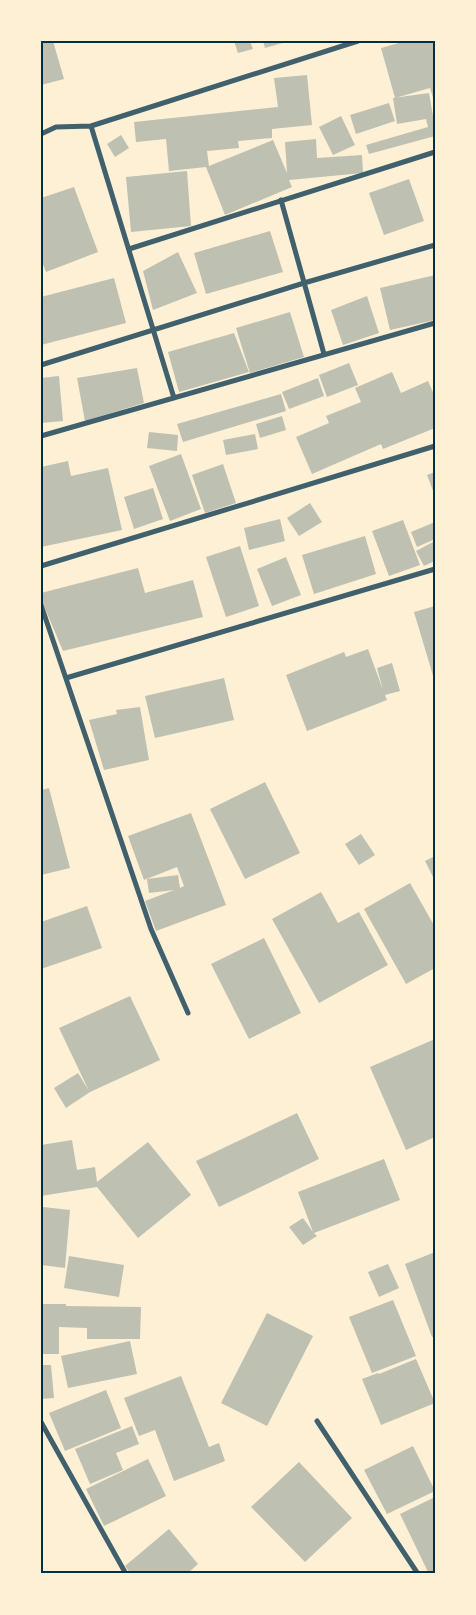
<svg xmlns="http://www.w3.org/2000/svg" width="476" height="1615" font-family="Karla,sans-serif">
	<style>
		.building { fill: #bec0b2 }
		.lines { fill: none; stroke-linecap: round; stroke-linejoin: round }
		.minor { stroke: #3f606c; stroke-width: 5 }
		.neatline { fill: none; stroke: #003049; stroke-width: 2 }
	</style>
	<rect width="100%" height="100%" fill="#fdf0d5"/>
	<path class="building" d="M 41,41 L 53,41 L 64,79 L 41,85 Z
		M 234,41 L 250,41 L 253,49 L 238,53 Z
		M 263,41 L 285,41 L 286,42 L 265,48 Z
		M 406,41 L 435,41 L 435,104 L 430,88 L 395,98 L 381,48 Z
		M 307,75 L 312,125 L 272,129 L 272,138 L 238,141 L 239,148 L 207,151 L 209,166 L 273,140 L 287,173 L 285,142 L 316,139 L 317,158 L 362,155 L 363,173 L 289,180 L 292,187 L 225,215 L 206,167 L 169,171 L 166,139 L 136,142 L 134,122 L 278,107 L 274,78 Z
		M 429,93 L 433,116 L 435,116 L 435,136 L 369,154 L 366,145 L 428,127 L 426,119 L 397,124 L 393,98 Z
		M 389,103 L 395,121 L 356,134 L 350,115 Z
		M 341,116 L 355,145 L 333,155 L 319,127 Z
		M 121,135 L 129,148 L 115,157 L 107,144 Z
		M 187,171 L 191,226 L 131,232 L 126,177 Z
		M 409,179 L 424,221 L 384,235 L 369,193 Z
		M 74,187 L 98,252 L 46,272 L 41,259 L 41,198 Z
		M 270,231 L 283,272 L 206,294 L 194,253 Z
		M 178,252 L 197,293 L 153,310 L 143,271 Z
		M 435,275 L 435,320 L 390,330 L 380,288 Z
		M 114,278 L 126,323 L 41,345 L 41,297 Z
		M 367,296 L 379,333 L 343,345 L 331,310 Z
		M 290,312 L 304,357 L 250,373 L 236,328 Z
		M 234,333 L 249,372 L 179,392 L 168,352 Z
		M 349,363 L 358,385 L 327,397 L 319,375 Z
		M 137,368 L 144,403 L 85,421 L 77,378 Z
		M 392,372 L 401,393 L 428,381 L 435,397 L 435,428 L 383,449 L 381,444 L 312,474 L 296,437 L 329,423 L 326,416 L 361,402 L 355,388 Z
		M 59,376 L 63,421 L 41,423 L 41,378 Z
		M 318,378 L 324,396 L 289,409 L 282,392 Z
		M 281,394 L 286,411 L 183,442 L 177,424 Z
		M 282,416 L 286,430 L 260,438 L 256,424 Z
		M 149,432 L 178,435 L 177,451 L 147,448 Z
		M 255,434 L 258,449 L 226,455 L 223,440 Z
		M 181,454 L 201,509 L 170,521 L 149,466 Z
		M 68,461 L 71,476 L 108,468 L 122,530 L 41,547 L 41,467 Z
		M 223,464 L 236,503 L 205,513 L 192,475 Z
		M 435,472 L 435,496 L 427,475 Z
		M 153,488 L 163,519 L 134,529 L 124,497 Z
		M 310,503 L 322,522 L 299,536 L 287,518 Z
		M 280,519 L 285,541 L 249,550 L 244,528 Z
		M 403,520 L 420,565 L 389,576 L 372,531 Z
		M 435,522 L 435,539 L 417,547 L 411,532 Z
		M 365,536 L 376,574 L 314,594 L 302,555 Z
		M 435,541 L 435,561 L 424,566 L 416,551 Z
		M 240,546 L 259,606 L 226,617 L 206,557 Z
		M 286,557 L 301,595 L 272,606 L 257,569 Z
		M 138,568 L 145,593 L 193,580 L 203,617 L 63,651 L 41,599 L 41,593 Z
		M 435,606 L 435,679 L 434,679 L 414,612 Z
		M 368,649 L 383,690 L 377,668 L 392,663 L 400,691 L 385,695 L 387,700 L 307,731 L 286,675 L 344,652 L 346,657 Z
		M 224,678 L 234,720 L 155,738 L 145,696 Z
		M 140,707 L 149,760 L 104,770 L 89,720 L 117,714 L 116,710 Z
		M 265,782 L 300,853 L 245,879 L 210,809 Z
		M 49,788 L 70,868 L 41,875 L 41,790 Z
		M 191,813 L 226,905 L 156,931 L 145,901 L 174,890 L 149,893 L 147,879 L 178,875 L 180,888 L 184,886 L 177,867 L 144,880 L 128,836 Z
		M 361,834 L 375,855 L 359,865 L 345,844 Z
		M 435,856 L 435,881 L 425,861 Z
		M 410,883 L 435,927 L 435,968 L 406,984 L 364,909 Z
		M 321,892 L 338,923 L 359,912 L 388,965 L 319,1003 L 272,919 Z
		M 87,906 L 102,948 L 41,969 L 41,922 Z
		M 264,938 L 301,1013 L 249,1039 L 211,964 Z
		M 130,996 L 160,1060 L 90,1092 L 66,1108 L 54,1088 L 78,1073 L 89,1091 L 59,1028 Z
		M 435,1039 L 435,1137 L 406,1150 L 370,1067 Z
		M 297,1113 L 319,1159 L 219,1207 L 196,1161 Z
		M 72,1140 L 77,1170 L 95,1167 L 97,1182 L 148,1142 L 191,1195 L 138,1238 L 97,1187 L 41,1196 L 41,1145 Z
		M 384,1159 L 400,1200 L 314,1233 L 317,1236 L 303,1245 L 289,1227 L 303,1218 L 313,1232 L 298,1192 Z
		M 43,1207 L 70,1210 L 65,1268 L 41,1265 L 41,1227 Z
		M 435,1252 L 435,1336 L 432,1337 L 405,1264 Z
		M 69,1256 L 124,1265 L 119,1297 L 64,1288 Z
		M 388,1264 L 399,1288 L 379,1297 L 368,1272 Z
		M 393,1300 L 416,1356 L 372,1373 L 349,1317 Z
		M 41,1304 L 66,1304 L 66,1306 L 141,1307 L 140,1339 L 87,1339 L 87,1328 L 59,1327 L 59,1354 L 41,1354 Z
		M 267,1313 L 313,1336 L 267,1426 L 221,1403 Z
		M 130,1341 L 137,1374 L 68,1388 L 61,1356 Z
		M 416,1359 L 435,1403 L 381,1425 L 362,1379 L 378,1373 L 379,1374 Z
		M 41,1365 L 51,1365 L 54,1398 L 41,1399 Z
		M 181,1376 L 209,1447 L 219,1443 L 225,1461 L 174,1481 L 155,1430 L 139,1436 L 124,1398 Z
		M 106,1390 L 121,1428 L 65,1451 L 49,1413 Z
		M 132,1426 L 139,1444 L 116,1453 L 123,1470 L 90,1484 L 75,1449 Z
		M 413,1446 L 435,1491 L 387,1514 L 364,1470 Z
		M 148,1459 L 166,1496 L 104,1526 L 86,1489 Z
		M 299,1462 L 352,1518 L 305,1562 L 251,1507 Z
		M 435,1497 L 435,1572 L 429,1574 L 400,1514 Z
		M 169,1529 L 198,1564 L 187,1574 L 131,1574 L 125,1566 Z"/>
	<g class="lines">
		<path class="minor" d="M 41,134 L 56,127 L 91,126
			M 281,200 L 324,354
			M 129,249 L 435,152
			M 41,365 L 304,283 L 435,245
			M 174,398 L 91,126 L 358,41
			M 41,436 L 435,323
			M 41,566 L 435,446
			M 41,605 L 151,929 L 188,1013
			M 66,678 L 435,569
			M 317,1421 L 418,1574
			M 41,1422 L 126,1574"/>
	</g>
	<rect width="476" height="1615" fill="none" stroke="#fdf0d5" stroke-width="85"/>
	<rect x="42" y="42" width="392" height="1530" class="neatline"/>
</svg>
